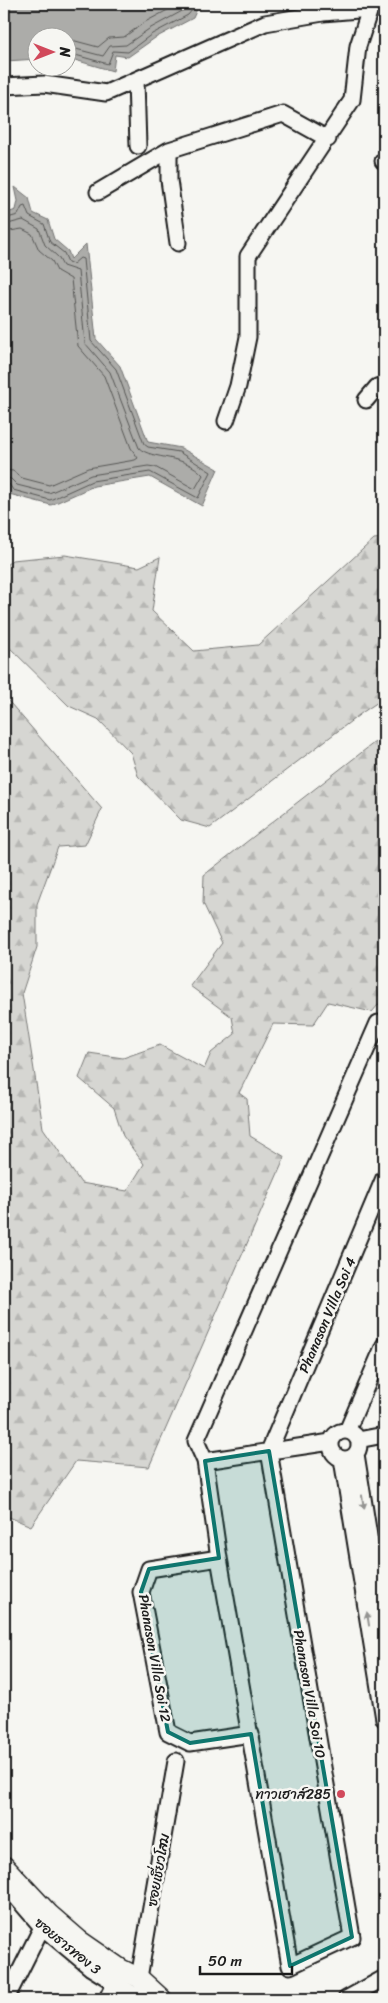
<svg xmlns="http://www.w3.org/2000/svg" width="388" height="2003" font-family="Sriracha,'Playpen Sans Thai',sans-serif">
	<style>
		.forest { fill: url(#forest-firs); stroke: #797977 }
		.water { fill: #acaca9; stroke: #727271 }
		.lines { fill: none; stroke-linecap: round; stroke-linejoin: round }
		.shore { stroke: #565654; stroke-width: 1 }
		.minor-casing { stroke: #1c1c1c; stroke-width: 19 }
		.tertiary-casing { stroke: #1c1c1c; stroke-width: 22 }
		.minor { stroke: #f6f6f2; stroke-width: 15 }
		.tertiary { stroke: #f6f6f2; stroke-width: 19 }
		.oneway { fill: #949492 }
		.marked { fill: #0f766e; fill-opacity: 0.2; stroke: #0f766e; stroke-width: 4; stroke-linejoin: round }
		.poi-dot { fill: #d1495b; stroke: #f6f6f2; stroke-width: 2 }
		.labels { text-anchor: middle; stroke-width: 5; stroke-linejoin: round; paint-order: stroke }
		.street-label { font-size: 14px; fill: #1c1c1c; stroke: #f6f6f2 }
		.poi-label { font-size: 14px; fill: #1c1c1c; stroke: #f6f6f2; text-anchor: end }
	</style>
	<defs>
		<pattern id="forest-firs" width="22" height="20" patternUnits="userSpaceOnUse" patternTransform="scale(1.25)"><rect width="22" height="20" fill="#d6d6d2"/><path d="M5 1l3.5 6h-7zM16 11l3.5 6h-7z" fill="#b7b7b4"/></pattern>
	</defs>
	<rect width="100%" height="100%" fill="#f6f6f2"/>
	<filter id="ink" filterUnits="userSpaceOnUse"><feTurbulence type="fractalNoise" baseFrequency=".02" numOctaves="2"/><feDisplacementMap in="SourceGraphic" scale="10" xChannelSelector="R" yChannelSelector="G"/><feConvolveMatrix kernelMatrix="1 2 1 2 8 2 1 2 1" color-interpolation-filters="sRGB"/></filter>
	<g filter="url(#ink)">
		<path class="forest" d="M 384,538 L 384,698 L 363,712 L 210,828 L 181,820 L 138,776 L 131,753 L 98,719 L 69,706 L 4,642 L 4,567 L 12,560 L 65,555 L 139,567 L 160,557 L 152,611 L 194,651 L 258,645 L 374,539 Z
			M 4,696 L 102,809 L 85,845 L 58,847 L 37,904 L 37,947 L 22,993 L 43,1128 L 81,1183 L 127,1191 L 144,1164 L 123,1136 L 114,1108 L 79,1078 L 89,1053 L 123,1058 L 160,1045 L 204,1069 L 211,1053 L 235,1034 L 232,1017 L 190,986 L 222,943 L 203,903 L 204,875 L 384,735 L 384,998 L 372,1012 L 328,1002 L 313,1025 L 273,1024 L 239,1093 L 247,1099 L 250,1136 L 285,1157 L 149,1467 L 76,1461 L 31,1526 L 4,1515 Z"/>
		<path class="water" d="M 4,4 L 206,4 L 197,9 L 193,18 L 155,38 L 128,57 L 115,55 L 113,71 L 68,58 L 68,38 L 38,38 L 37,59 L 6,61 L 4,58 Z
			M 15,187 L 29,198 L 33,213 L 48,220 L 54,239 L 68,251 L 71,259 L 86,244 L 96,339 L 120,366 L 148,442 L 181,448 L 218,469 L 202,506 L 150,477 L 94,486 L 51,505 L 9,494 L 4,485 L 4,214 L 16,210 L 18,201 Z"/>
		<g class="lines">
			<path class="shore" d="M 68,39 L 98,47 L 109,38 L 124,37 L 145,22 L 179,4
				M 68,47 L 103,56 L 110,46 L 126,45 L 149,29 L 184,10 L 187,4
				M 68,53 L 108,64 L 113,51 L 128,52 L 152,34 L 188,15 L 197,4
				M 4,219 L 18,215 L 22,207 L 25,206 L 29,216 L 44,224 L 50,242 L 64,253 L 68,262 L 73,264 L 80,258 L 83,259 L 91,341 L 116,369 L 144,444 L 148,447 L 179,452 L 211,472 L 198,498 L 150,472 L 92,481 L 50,500 L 13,490 L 9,484 L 4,484
				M 4,225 L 23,220 L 39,229 L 45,245 L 58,257 L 63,266 L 78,271 L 85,343 L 110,372 L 139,448 C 152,460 185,454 203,475 L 195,489 L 155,467 L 148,466 L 91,475 L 49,493 L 17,485 L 11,479 L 4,477
				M 4,232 L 22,229 L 32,234 L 39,250 L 52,261 L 57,271 L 71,279 L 78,346 L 104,376 L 131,448 L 138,458 L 135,460 L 88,468 L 49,485 L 22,478 L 13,471 L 4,470"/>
			<g class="minor-casing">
				<path id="minor" d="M 136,80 L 138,146
					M 4,86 L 44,84 L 106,93 L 265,23 L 323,13 L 370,9 L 358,46 L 352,100 L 248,256 L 248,337 L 238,386 L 226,421
					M 169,150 L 169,180 L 178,243
					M 383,161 L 384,161
					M 98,192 L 169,150 L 283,114 L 328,139
					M 366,400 L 377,387 L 384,385
					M 384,1026 L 378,1023 L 196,1441 L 205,1461 L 219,1558 L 290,1966 L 352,1937 L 269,1451 L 384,1178
					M331 1445a14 14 0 1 1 28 0a14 14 0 1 1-28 0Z
					M 347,1431 L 384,1345
					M 358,1440 L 384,1435
					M 356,1454 L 384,1630
					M 342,1459 L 384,1719
					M 205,1461 L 331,1442
					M 219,1558 L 149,1569 L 141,1592 L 168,1732 L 190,1743 L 251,1734
					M 4,1883 L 42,1927 L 91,1968 L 141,1999
					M 139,1978 L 176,1761
					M 6,1999 L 46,1919
					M 107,1999 L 119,1973
					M 346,1999 L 384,1978"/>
			</g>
			<g class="tertiary-casing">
				<path id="tertiary" d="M 4,1866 L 49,1914 L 79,1940 L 121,1969 L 139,1978 L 162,1999"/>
			</g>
			<use href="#minor" class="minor"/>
			<use href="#tertiary" class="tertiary"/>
		</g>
		<defs><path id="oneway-solid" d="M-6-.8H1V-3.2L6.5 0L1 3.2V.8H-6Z" transform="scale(1.25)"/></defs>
		<g class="oneway">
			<use href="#oneway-solid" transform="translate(363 1502) rotate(81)"/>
			<use href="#oneway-solid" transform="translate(368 1619) rotate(-99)"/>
		</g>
	</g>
	<path class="marked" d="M 269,1451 L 352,1937 L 290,1966 L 251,1734 L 190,1743 L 168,1732 L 141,1592 L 149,1569 L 219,1558 L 205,1461 Z"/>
	<circle class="poi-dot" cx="341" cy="1794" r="5"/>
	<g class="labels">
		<g class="street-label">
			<text transform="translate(327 1315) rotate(-67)" y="5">Phanason Villa Soi 4</text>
			<text transform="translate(155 1658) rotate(80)" y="5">Phanason Villa Soi 12</text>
			<text transform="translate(310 1694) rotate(80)" y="5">Phanason Villa Soi 10</text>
			<text transform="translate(158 1870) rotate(-80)" y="5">ซอยเชี่ยวโสม</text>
			<text transform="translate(68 1946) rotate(39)" y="5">ซอยธารทอง 3</text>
		</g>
		<g class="poi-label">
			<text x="331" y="1799">ทาวเฮาส์285</text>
		</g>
	</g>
	<rect width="388" height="2003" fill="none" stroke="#f6f6f2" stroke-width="20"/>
	<rect x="10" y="10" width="368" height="1983" fill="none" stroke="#1c1c1c" stroke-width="2" filter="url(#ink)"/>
	<g transform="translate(52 52) rotate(90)"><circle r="24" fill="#f6f6f2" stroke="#9f9f9c"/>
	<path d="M0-4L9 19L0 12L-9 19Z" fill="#d1495b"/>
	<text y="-8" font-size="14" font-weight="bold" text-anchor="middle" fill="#1c1c1c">N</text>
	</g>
	<path d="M200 1966v8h92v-8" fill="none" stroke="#1c1c1c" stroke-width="2.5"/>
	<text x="208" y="1966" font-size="15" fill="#1c1c1c" stroke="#f6f6f2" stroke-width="4" paint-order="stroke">50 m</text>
</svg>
